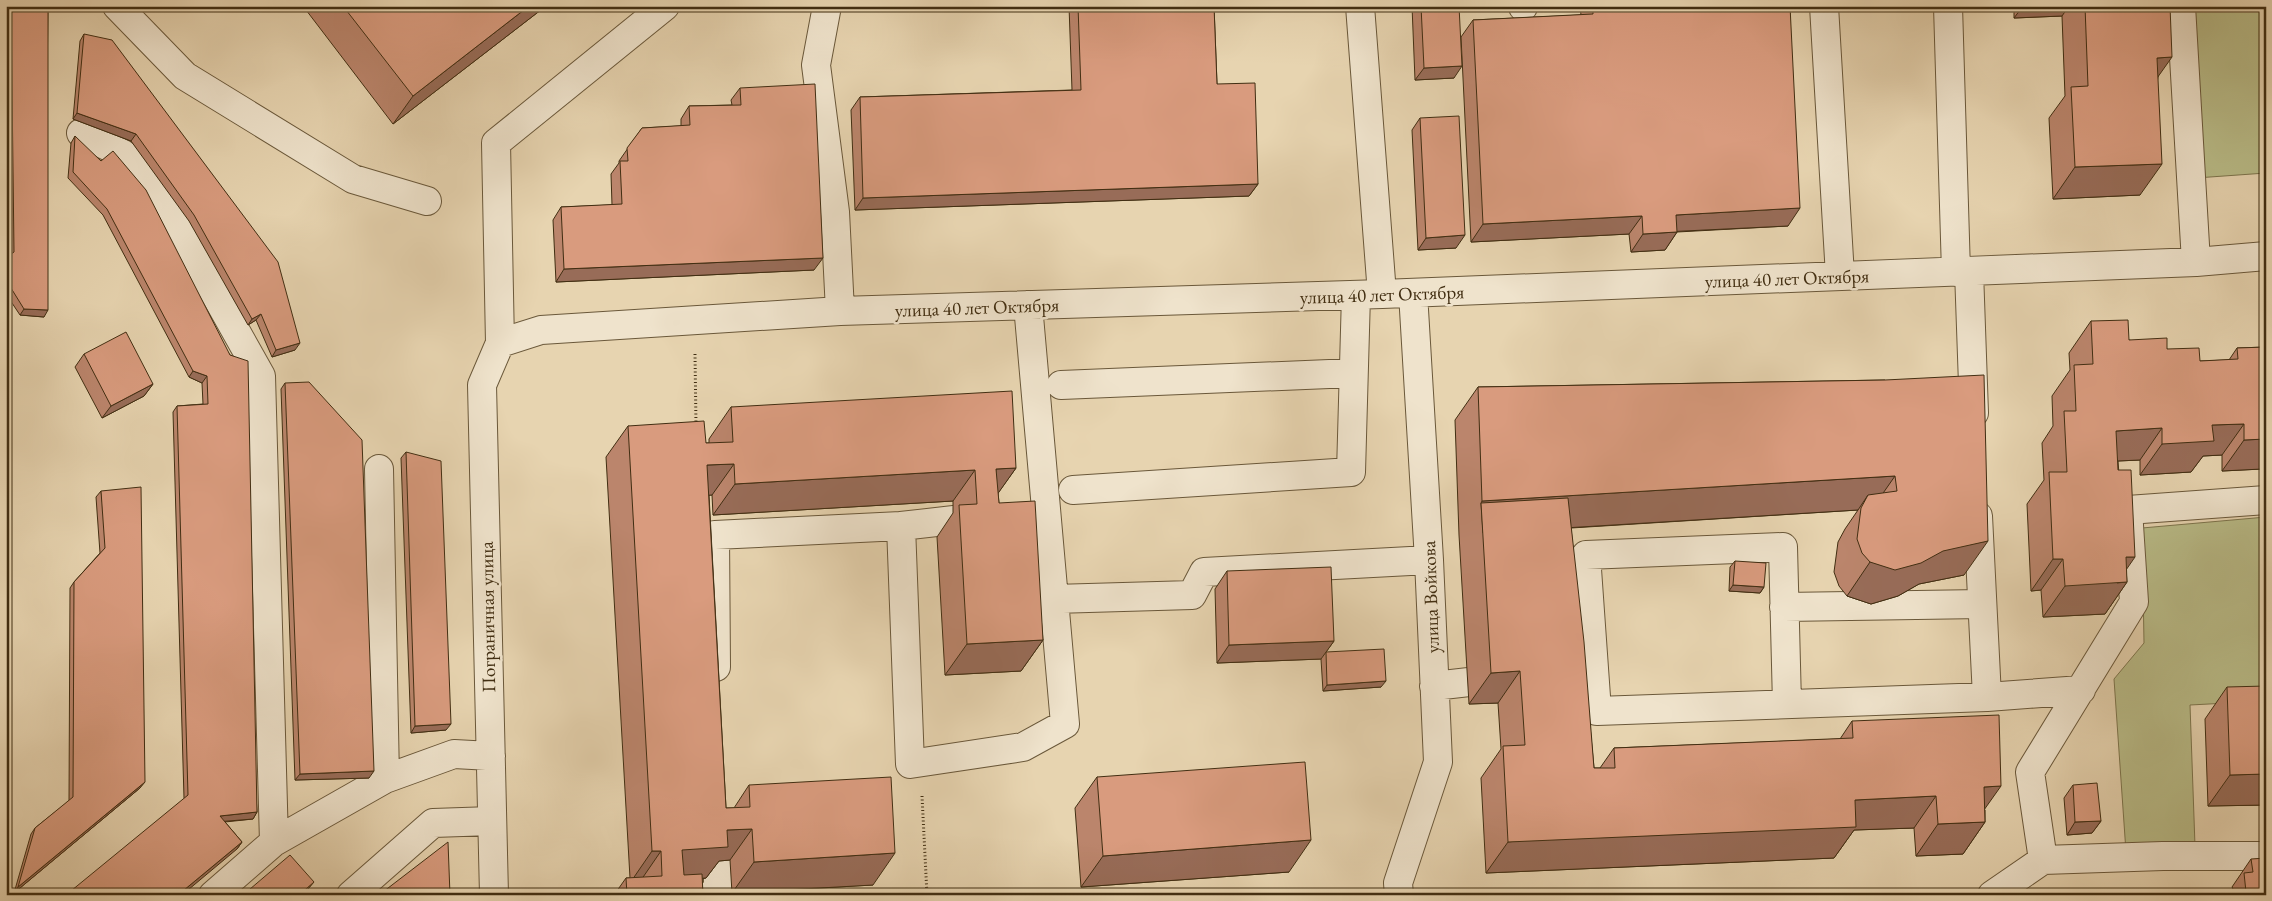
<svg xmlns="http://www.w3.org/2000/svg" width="2272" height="901" font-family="'EB Garamond',serif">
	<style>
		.green { fill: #b9bc88; stroke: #7d754d }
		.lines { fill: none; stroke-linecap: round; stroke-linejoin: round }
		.minor-casing { stroke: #6a583a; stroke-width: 30 }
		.path { stroke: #412e12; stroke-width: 3; stroke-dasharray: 1 2.5; stroke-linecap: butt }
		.minor { stroke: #efe3cc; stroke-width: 28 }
		.wall { fill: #bb856c; stroke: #412e12 }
		.shaded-wall { fill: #986c58; stroke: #412e12 }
		.building { fill: #d99b7e; stroke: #412e12 }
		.labels { text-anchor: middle; stroke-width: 5; stroke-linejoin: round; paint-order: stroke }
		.street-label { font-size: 19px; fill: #412e12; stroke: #efe3cc }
	</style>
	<rect width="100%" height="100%" fill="#e7d4b0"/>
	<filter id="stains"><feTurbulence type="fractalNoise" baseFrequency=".004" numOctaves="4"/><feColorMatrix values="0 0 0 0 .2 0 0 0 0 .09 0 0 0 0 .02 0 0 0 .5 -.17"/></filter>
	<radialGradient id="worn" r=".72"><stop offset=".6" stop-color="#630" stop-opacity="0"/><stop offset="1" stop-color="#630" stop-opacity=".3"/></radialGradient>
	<path class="green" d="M 2185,6 L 2266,6 L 2266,173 L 2196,178 Z
		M 2266,517 L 2266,701 L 2190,705 L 2195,846 L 2126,852 L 2114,679 L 2144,643 L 2142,528 Z"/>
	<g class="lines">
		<g class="minor-casing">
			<path id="minor" d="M 117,6 L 185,76 L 353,179 L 427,201
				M 827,6 L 816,65 L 835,212 L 840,311
				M 1360,6 L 1382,294
				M 1824,6 L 1840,276
				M 1948,6 L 1956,272
				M 2181,6 L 2196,262
				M 1523,7 L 1523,6
				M 81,133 L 123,154 L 161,198 L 261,376 L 274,842 L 385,779
				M 1969,271 L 1974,413
				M 500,343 L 541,330 L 840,311 L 1382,294 L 2196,262 L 2266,256
				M 1061,385 L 1353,373
				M 379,469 L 385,779 L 454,754 L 491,756
				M 1073,490 L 1351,472 L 1356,295
				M 1978,516 L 1987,697
				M 954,520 L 901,526 L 910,764 L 1023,747 L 1065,724 L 1028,305
				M 1054,599 L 1192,595 L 1204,572 L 1429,560
				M 1784,607 L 1982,604
				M 716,667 L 715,535 L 901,526
				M 1434,686 L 1469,682
				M 1787,704 L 1783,547 L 1586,555 L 1597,711 L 1987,697 L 2081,690
				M 2043,860 L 2030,772 L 2134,602 L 2128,510 L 2266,500
				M 2043,860 L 2163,856 L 2266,856
				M 213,895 L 274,842
				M 351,895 L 433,823 L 492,821
				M 494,895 L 482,385 L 500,343 L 496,143 L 665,6
				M 710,895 L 718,891 L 718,861
				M 1399,895 L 1398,883 L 1438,762 L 1429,560 L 1413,293
				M 1992,895 L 2043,860"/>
		</g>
		<path class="path" d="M 695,354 L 696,425
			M 922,796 L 927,895"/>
		<use href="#minor" class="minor"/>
	</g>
	<path class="wall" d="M 7,6 L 48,6 L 44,317 L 20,315 L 6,294 L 6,258 L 10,256 Z
		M 303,6 L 546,6 L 393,124 Z
		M 1069,6 L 1214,6 L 1217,84 L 1258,184 L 1249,196 L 855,210 L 851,110 L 860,97 L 1072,90 Z
		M 1412,6 L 1459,6 L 1454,78 L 1415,80 Z
		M 1580,6 L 1790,6 L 1788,226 L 1677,232 L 1665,250 L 1631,252 L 1629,234 L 1471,242 L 1461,37 L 1473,20 L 1581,15 Z
		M 2014,6 L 2170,6 L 2158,77 L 2140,195 L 2053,199 L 2049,118 L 2065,96 L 2062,16 L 2014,18 Z
		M 84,34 L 295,350 L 272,357 L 256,320 L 248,325 L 189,221 L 131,141 L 73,119 L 80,41 Z
		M 740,88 L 814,270 L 556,282 L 553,220 L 561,207 L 612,205 L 611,174 L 619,163 L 619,161 L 642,128 L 681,126 L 681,119 L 689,106 L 732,105 L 731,100 Z
		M 1420,118 L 1456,248 L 1418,250 L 1412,130 Z
		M 75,136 L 230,355 L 257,812 L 253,819 L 225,822 L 242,842 L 237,849 L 184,798 L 173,412 L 177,406 L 203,404 L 202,383 L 189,377 L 103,215 L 68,178 L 71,143 Z
		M 2091,321 L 2129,340 L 2167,349 L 2200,361 L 2229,360 L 2237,348 L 2266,347 L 2266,464 L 2262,469 L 2222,471 L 2222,455 L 2203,456 L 2191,472 L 2140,475 L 2140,460 L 2118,461 L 2127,582 L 2105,614 L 2043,617 L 2041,590 L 2031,591 L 2027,504 L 2044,480 L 2042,443 L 2053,426 L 2052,396 L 2070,370 L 2069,353 Z
		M 84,354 L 153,384 L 144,396 L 102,418 L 75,367 Z
		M 1885,380 L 1964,575 L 1919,584 L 1898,596 L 1871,604 L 1847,596 L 1839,586 L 1834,572 L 1838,542 L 1845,529 L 1858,510 L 1571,528 L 1594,768 L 1600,768 L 1614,748 L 1840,739 L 1852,721 L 1985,810 L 1985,822 L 1963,854 L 1916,856 L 1914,828 L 1854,830 L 1834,858 L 1486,873 L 1481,778 L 1501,749 L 1498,703 L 1469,704 L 1459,535 L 1455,420 L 1478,387 Z
		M 285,383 L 369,778 L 295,780 L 281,389 Z
		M 731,407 L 1016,468 L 998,493 L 999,503 L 1043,640 L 1021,671 L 945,675 L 937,537 L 953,513 L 953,501 L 713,515 L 712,495 L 709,495 L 726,808 L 734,808 L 749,785 L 873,885 L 732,893 L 730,860 L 719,861 L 706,878 L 702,879 L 703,895 L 614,895 L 626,878 L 630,878 L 606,457 L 628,426 L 706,443 L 709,443 L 709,439 Z
		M 406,452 L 446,730 L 411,733 L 401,458 Z
		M 101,491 L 140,788 L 14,893 L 31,834 L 35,828 L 69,801 L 70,588 L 74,582 L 100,553 L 96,497 Z
		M 1735,561 L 1764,587 L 1760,593 L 1729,591 L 1730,567 Z
		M 1227,571 L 1334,641 L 1326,652 L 1381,687 L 1323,691 L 1321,659 L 1217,663 L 1215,589 Z
		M 2227,687 L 2266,805 L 2208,806 L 2205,719 Z
		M 1097,777 L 1289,872 L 1081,887 L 1075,808 Z
		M 2073,785 L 2101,821 L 2092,833 L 2067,835 L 2064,798 Z
		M 2251,859 L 2266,895 L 2229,895 L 2233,889 L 2232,887 Z"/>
	<path class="shaded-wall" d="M 529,6 L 546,6 L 393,124 L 413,96 Z
		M 2023,6 L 2069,6 L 2062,16 L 2014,18 Z
		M 2172,57 L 2150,88 L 2157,58 Z
		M 1462,66 L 1454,78 L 1415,80 L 1424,68 Z
		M 77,113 L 136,134 L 131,141 L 73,119 Z
		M 2162,164 L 2140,195 L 2053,199 L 2075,167 Z
		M 1258,184 L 1249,196 L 855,210 L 863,198 Z
		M 1800,208 L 1788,226 L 1664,232 L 1676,215 Z
		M 1642,216 L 1629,234 L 1471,242 L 1483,224 Z
		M 1677,232 L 1665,250 L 1631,252 L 1643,234 Z
		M 1465,235 L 1456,248 L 1418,250 L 1426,238 Z
		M 823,258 L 814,270 L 556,282 L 564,269 Z
		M 24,309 L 48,310 L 44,317 L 20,315 Z
		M 261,314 L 256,320 L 248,325 L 252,319 Z
		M 300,343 L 295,350 L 272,357 L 276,350 Z
		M 193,371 L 207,376 L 202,383 L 189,377 Z
		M 153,384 L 144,396 L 102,418 L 111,406 Z
		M 2244,424 L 2222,455 L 2203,456 L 2191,472 L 2140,475 L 2162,444 L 2212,425 Z
		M 2162,428 L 2140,460 L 2094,462 L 2116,431 Z
		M 2266,439 L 2266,464 L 2262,469 L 2222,471 L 2244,440 Z
		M 734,464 L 712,495 L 685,497 L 707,465 Z
		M 1016,468 L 994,499 L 996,469 Z
		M 975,470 L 953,501 L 713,515 L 735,484 Z
		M 1895,476 L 1872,509 L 1868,495 L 1858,510 L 1483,533 L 1481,503 L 1482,501 Z
		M 1988,541 L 1964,575 L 1919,584 L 1898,596 L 1871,604 L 1847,596 L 1870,562 Z
		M 2126,557 L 2135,557 L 2117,583 L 2127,582 L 2105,614 L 2043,617 L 2065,586 Z
		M 2053,559 L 2063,559 L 2041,590 L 2031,591 Z
		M 1733,585 L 1764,587 L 1760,593 L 1729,591 Z
		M 1043,640 L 1021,671 L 945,675 L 967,644 Z
		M 1334,641 L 1321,659 L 1217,663 L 1229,645 Z
		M 1520,671 L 1498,703 L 1469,704 L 1491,673 Z
		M 1386,681 L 1381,687 L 1323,691 L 1327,685 Z
		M 451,724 L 446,730 L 411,733 L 415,726 Z
		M 374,771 L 369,778 L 295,780 L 300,774 Z
		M 2266,774 L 2266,805 L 2208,806 L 2230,775 Z
		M 145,782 L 140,788 L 14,893 L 18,887 Z
		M 2001,786 L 1979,817 L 1984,787 Z
		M 1936,796 L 1914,828 L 1854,830 L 1834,858 L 1486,873 L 1508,842 L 1855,800 Z
		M 257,812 L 253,819 L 216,822 L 220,816 Z
		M 2101,821 L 2092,833 L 2067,835 L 2075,822 Z
		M 1985,822 L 1963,854 L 1916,856 L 1938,824 Z
		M 752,829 L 730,860 L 719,861 L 706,878 L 660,881 L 682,850 L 727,830 Z
		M 1311,840 L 1289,872 L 1081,887 L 1103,856 Z
		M 242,842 L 237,849 L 182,895 L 178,895 Z
		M 652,851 L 661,851 L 639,883 L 630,883 Z
		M 895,853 L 873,885 L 732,893 L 754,862 Z
		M 314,882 L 309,888 L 302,895 L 299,895 Z"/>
	<path class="building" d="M 11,6 L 48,6 L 48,310 L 24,309 L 6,280 L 6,258 L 14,252 Z
		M 343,6 L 529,6 L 413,96 Z
		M 1078,6 L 1214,6 L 1217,84 L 1255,83 L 1258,184 L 863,198 L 860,97 L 1081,90 Z
		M 1421,6 L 1459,6 L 1462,66 L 1424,68 Z
		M 1593,6 L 1790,6 L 1800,208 L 1676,215 L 1677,232 L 1643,234 L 1642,216 L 1483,224 L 1473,20 L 1593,14 Z
		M 2085,6 L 2170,6 L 2172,57 L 2157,58 L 2162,164 L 2075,167 L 2071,87 L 2088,86 Z
		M 84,34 L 112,40 L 278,262 L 300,343 L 276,350 L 261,314 L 252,319 L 194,215 L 136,134 L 77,113 Z
		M 815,84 L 823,258 L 564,269 L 561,207 L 622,204 L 620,161 L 628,161 L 627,148 L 642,128 L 690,125 L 689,106 L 741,105 L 740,88 Z
		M 1459,116 L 1465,235 L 1426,238 L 1420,118 Z
		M 75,136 L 101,161 L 113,151 L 146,190 L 230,355 L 248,361 L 257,812 L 220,816 L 242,842 L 178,895 L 66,895 L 188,795 L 177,406 L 208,404 L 207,376 L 193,371 L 107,209 L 73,172 Z
		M 2128,320 L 2129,340 L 2167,338 L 2167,349 L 2199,348 L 2200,361 L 2238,359 L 2237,348 L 2266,347 L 2266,439 L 2244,440 L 2244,424 L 2212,425 L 2214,441 L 2162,444 L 2162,428 L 2116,431 L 2118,470 L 2131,470 L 2135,557 L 2126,557 L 2127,582 L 2065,586 L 2063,559 L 2053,559 L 2049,472 L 2067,472 L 2064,411 L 2076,411 L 2074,365 L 2093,364 L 2091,321 Z
		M 126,332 L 153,384 L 111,406 L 84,354 Z
		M 1984,375 L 1988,541 L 1943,551 L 1921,563 L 1895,570 L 1870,562 L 1862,553 L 1857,539 L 1861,508 L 1868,495 L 1897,491 L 1895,476 L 1482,501 L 1478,387 L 1885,380 Z
		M 309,382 L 362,440 L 374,771 L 300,774 L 285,383 Z
		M 1012,391 L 1016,468 L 996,469 L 999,503 L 1035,501 L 1043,640 L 967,644 L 959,505 L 977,504 L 975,470 L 735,484 L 734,464 L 707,465 L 726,808 L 750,807 L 749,785 L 891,777 L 895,853 L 754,862 L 752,829 L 727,830 L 728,847 L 682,850 L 684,875 L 702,874 L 703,895 L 627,895 L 626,878 L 662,876 L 661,851 L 652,851 L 628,426 L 704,421 L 706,443 L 733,442 L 731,407 Z
		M 406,452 L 441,461 L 451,724 L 415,726 Z
		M 141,487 L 145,782 L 18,887 L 35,828 L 73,797 L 74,582 L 105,548 L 101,491 Z
		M 1568,498 L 1584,642 L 1594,768 L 1615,768 L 1614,748 L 1853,738 L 1852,721 L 1999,715 L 2001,786 L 1984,787 L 1985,822 L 1938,824 L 1936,796 L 1855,800 L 1856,827 L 1508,842 L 1503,746 L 1525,745 L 1520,671 L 1491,673 L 1481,503 Z
		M 1735,561 L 1766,563 L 1764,587 L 1733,585 Z
		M 1331,567 L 1334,641 L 1229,645 L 1227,571 Z
		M 1384,649 L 1386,681 L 1327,685 L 1326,652 Z
		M 2266,686 L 2266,774 L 2230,775 L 2227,687 Z
		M 1305,762 L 1311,840 L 1103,856 L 1097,777 Z
		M 2097,783 L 2101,821 L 2075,822 L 2073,785 Z
		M 448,842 L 450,895 L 379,895 Z
		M 290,855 L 314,882 L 299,895 L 243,895 Z
		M 2266,858 L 2266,895 L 2235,895 L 2234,893 L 2246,892 L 2244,873 L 2253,872 L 2251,859 Z"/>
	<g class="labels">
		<g class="street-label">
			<text transform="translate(1787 278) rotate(-2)" y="7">улица 40 лет Октября</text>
			<text transform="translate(1382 294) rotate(-2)" y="7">улица 40 лет Октября</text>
			<text transform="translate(977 307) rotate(-2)" y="7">улица 40 лет Октября</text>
			<text transform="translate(1430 597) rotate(-92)" y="7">улица Войкова</text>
			<text transform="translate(487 617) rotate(-91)" y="7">Пограничная улица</text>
		</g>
	</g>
	<rect width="2272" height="901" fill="none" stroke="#e7d4b0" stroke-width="25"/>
	<rect x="8" y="8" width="2257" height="886" fill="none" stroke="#412e12" stroke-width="2.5"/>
	<rect x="12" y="12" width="2247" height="876" fill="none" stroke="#412e12"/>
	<rect width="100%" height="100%" filter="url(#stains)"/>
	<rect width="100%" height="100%" fill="url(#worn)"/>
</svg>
